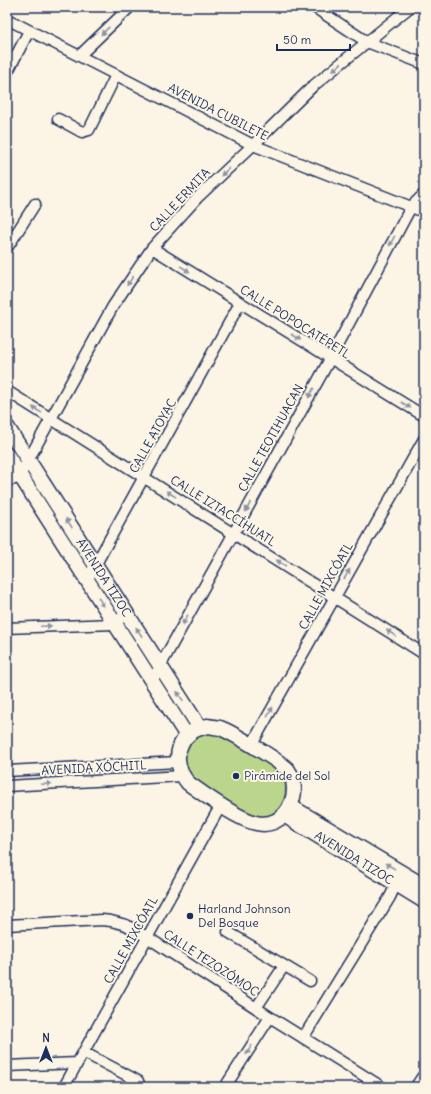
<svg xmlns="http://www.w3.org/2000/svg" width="431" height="1094" font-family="Delius,sans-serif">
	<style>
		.green { fill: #bcd58c; stroke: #6c8275 }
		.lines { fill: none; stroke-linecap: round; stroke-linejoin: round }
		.street-casing { stroke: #1b2f5e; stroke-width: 13 }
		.secondary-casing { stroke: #1b2f5e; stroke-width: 17 }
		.street { stroke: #fcf5e5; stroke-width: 10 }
		.secondary { stroke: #fcf5e5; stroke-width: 14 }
		.oneway { fill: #8c92a2 }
		.poi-dot { fill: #1b2f5e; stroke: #fcf5e5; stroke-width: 1.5 }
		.labels { text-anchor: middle; stroke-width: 4; stroke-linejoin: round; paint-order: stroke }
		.street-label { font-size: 12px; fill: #1b2f5e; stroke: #fcf5e5 }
		.poi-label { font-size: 12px; fill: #1b2f5e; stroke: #fcf5e5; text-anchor: start }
	</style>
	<rect width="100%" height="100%" fill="#fcf5e5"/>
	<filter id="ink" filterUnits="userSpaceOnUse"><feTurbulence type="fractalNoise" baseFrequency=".025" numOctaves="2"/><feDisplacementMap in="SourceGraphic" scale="8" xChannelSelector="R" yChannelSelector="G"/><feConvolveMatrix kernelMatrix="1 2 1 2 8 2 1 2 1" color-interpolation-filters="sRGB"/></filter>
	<g filter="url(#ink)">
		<path class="green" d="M 202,732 L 216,732 L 273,766 C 275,768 279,770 280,773 C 292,787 283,813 265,817 C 261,818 256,816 252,816 L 189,777 C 186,768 182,755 187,745 C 190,740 198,736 202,732 Z"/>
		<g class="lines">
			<g class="street-casing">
				<path id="street" d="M 314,7 L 367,42 L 424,64
					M 7,19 L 253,145 L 424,212
					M 79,56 L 130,7
					M 7,73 L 29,31
					M 58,119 L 82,132 L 89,130 L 116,75
					M 7,248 L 35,204
					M 152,248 L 424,416
					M 7,391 L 424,654
					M 7,481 L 15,479 L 20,475 L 113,306 L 152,248 L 199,196 L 253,145 L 313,86 L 410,7
					M 87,580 L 240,303
					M 7,628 L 114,624 L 127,613
					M 152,681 L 330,359 L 411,207 L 424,194
					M 251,746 L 424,439
					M 7,771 L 178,762
					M 7,786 L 182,776
					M 7,925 L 102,920 L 111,921 L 126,925 L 147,937 L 270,1017 L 382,1087
					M 228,932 L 310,981
					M 256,1008 L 284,966
					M 303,1038 L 390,897 L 396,884
					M 83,1052 L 138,1081 L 139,1084 L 137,1087
					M 7,1066 L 77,1063
					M 64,1087 L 221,805
					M 225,1087 L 270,1017"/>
			</g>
			<g class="secondary-casing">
				<g id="secondary">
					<path id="s1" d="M 7,427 L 200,728"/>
					<path d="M 7,455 L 187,736"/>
					<path d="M 208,726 C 212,727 217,727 220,728 C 233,733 280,761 288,770 C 304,792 286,830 256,823 C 237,819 205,795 188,783 C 169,760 178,731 208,726 Z"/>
					<path d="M 290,806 L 424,886"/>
					<path id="s2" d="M 284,815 L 424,901"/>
					<path d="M 418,1087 L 424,1078"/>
				</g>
			</g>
			<use href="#street" class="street"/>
			<use href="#secondary" class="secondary"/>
		</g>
		<defs><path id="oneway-solid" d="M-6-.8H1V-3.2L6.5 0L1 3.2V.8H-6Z"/></defs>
		<g class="oneway">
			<use href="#oneway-solid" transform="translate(105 31) rotate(137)"/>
			<use href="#oneway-solid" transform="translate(337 67) rotate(141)"/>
			<use href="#oneway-solid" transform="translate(225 172) rotate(137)"/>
			<use href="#oneway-solid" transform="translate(392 241) rotate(118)"/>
			<use href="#oneway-solid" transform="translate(185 269) rotate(32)"/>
			<use href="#oneway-solid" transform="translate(130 281) rotate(124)"/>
			<use href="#oneway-solid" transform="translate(296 337) rotate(32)"/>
			<use href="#oneway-solid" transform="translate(311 393) rotate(119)"/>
			<use href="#oneway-solid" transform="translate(406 405) rotate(32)"/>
			<use href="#oneway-solid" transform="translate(37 410) rotate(-148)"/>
			<use href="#oneway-solid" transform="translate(171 494) rotate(-148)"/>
			<use href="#oneway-solid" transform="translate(248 507) rotate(119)"/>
			<use href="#oneway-solid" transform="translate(69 523) rotate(-123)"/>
			<use href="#oneway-solid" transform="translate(281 563) rotate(-148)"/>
			<use href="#oneway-solid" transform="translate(347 574) rotate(-60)"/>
			<use href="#oneway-solid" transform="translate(101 602) rotate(58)"/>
			<use href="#oneway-solid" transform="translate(185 620) rotate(119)"/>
			<use href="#oneway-solid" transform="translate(46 626) rotate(-2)"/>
			<use href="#oneway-solid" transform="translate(139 632) rotate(-123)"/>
			<use href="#oneway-solid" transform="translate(391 633) rotate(-147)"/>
			<use href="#oneway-solid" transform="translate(180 696) rotate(-123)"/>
			<use href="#oneway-solid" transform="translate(270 712) rotate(-61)"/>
			<use href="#oneway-solid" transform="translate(46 784) rotate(-3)"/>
			<use href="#oneway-solid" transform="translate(390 866) rotate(-149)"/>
			<use href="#oneway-solid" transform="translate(249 1050) rotate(122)"/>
		</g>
	</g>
	<g class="poi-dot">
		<circle cx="236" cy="776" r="4"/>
		<circle cx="190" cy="916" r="4"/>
	</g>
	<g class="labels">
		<g class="street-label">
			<text transform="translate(218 112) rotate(27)" y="4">AVENIDA CUBILETE</text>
			<text transform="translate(180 200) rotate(-47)" y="4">CALLE ERMITA</text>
			<text transform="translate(295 322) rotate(32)" y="4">CALLE POPOCATÉPETL</text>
			<text transform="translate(153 436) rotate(-61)" y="4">CALLE ATOYAC</text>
			<text transform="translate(271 438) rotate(-61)" y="4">CALLE TEOTIHUACAN</text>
			<text transform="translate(223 511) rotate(32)" y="4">CALLE IZTACCÍHUATL</text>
			<text dy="4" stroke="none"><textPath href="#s1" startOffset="179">AVENIDA TIZOC</textPath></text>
			<text transform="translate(326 586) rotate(-61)" y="4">CALLE MIXCÓATL</text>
			<text transform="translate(94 768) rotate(-3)" y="4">AVENIDA XÓCHITL</text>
			<text dy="4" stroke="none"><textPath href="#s2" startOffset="82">AVENIDA TIZOC</textPath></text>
			<text transform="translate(131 940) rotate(-61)" y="4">CALLE MIXCÓATL</text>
			<text transform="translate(211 963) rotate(33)" y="4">CALLE TEZOZÓMOC</text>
		</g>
		<g class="poi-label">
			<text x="244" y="780">Pirámide del Sol</text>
			<text x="198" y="913">Harland Johnson<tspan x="198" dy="14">Del Bosque</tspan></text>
		</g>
	</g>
	<rect width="431" height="1094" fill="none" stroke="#fcf5e5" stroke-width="24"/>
	<rect x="12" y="12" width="407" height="1070" fill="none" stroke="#1b2f5e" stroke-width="1.5" filter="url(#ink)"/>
	<g transform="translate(46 1048)" stroke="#fcf5e5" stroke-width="3" paint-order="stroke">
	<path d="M0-3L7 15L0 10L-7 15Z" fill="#1b2f5e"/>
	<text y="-6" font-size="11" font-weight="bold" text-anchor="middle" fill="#1b2f5e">N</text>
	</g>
	<path d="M277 44v6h73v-6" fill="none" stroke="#1b2f5e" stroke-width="2"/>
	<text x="283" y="44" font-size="12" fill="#1b2f5e" stroke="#fcf5e5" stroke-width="3" paint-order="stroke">50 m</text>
</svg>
